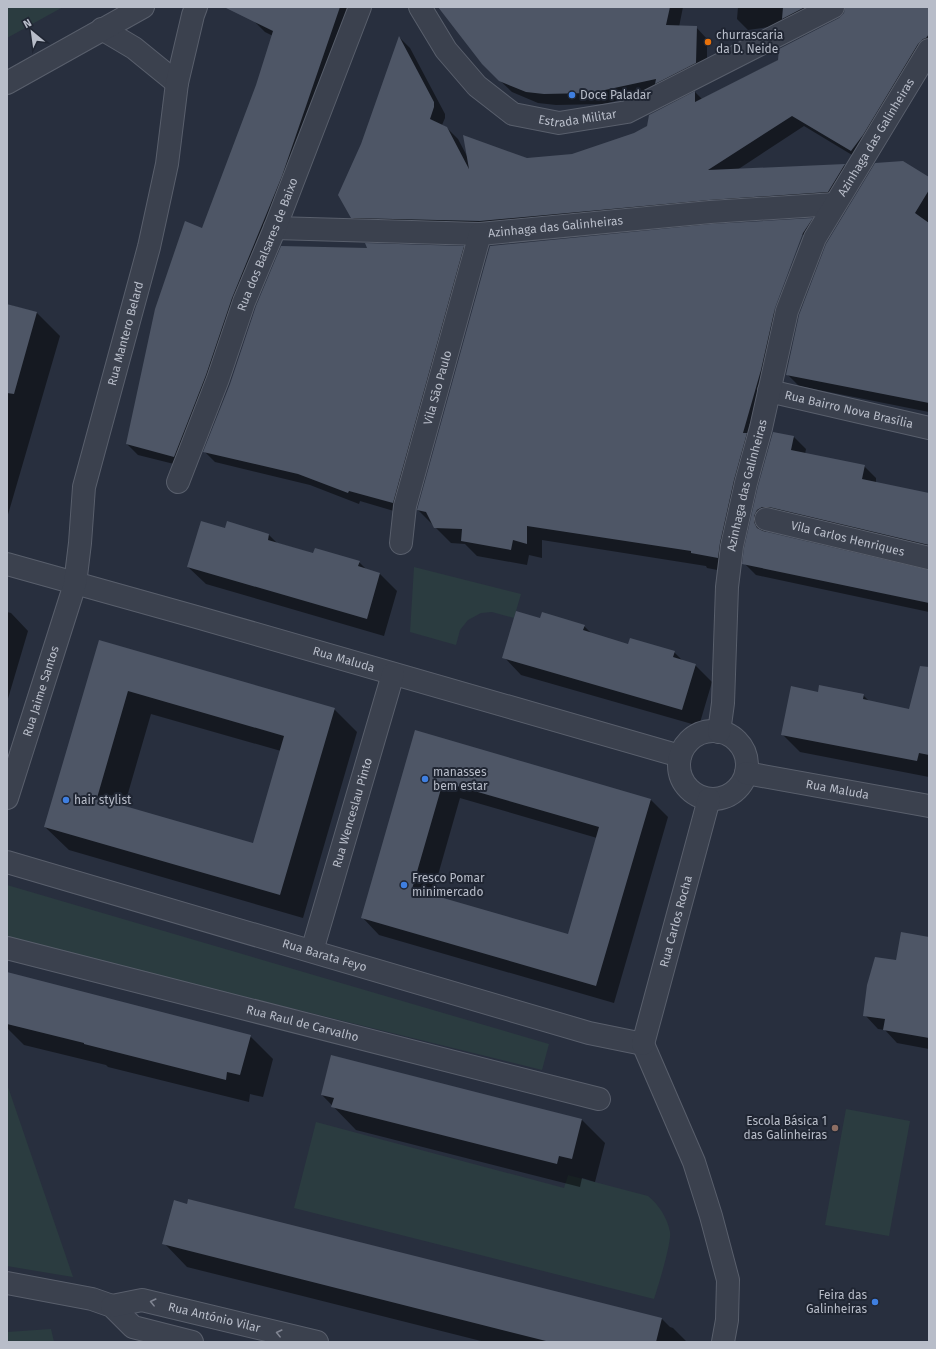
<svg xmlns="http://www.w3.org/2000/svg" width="936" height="1349" font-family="'Fira Sans',sans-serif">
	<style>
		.green { fill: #2b3c40 }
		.shadow { fill: #0007; fill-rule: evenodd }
		.building { fill: #4e5666; fill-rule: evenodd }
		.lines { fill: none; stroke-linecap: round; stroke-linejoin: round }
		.pedestrian-casing { stroke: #595f6c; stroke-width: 24 }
		.minor-casing { stroke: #595f6c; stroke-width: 24 }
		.tertiary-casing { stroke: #595f6c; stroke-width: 24 }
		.pedestrian { stroke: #3b414e; stroke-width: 22 }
		.minor { stroke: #3b414e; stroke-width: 22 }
		.tertiary { stroke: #3b414e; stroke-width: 22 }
		.oneway { stroke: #808592 }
		.food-dot { fill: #e8710a; stroke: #202633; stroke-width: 1.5 }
		.shop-dot { fill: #3f7fe0; stroke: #202633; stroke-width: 1.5 }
		.education-dot { fill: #8d6e63; stroke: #202633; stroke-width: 1.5 }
		.labels { text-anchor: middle; stroke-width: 4; stroke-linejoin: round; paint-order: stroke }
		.poi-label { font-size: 12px; fill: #b8bdc9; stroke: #202633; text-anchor: start }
		.street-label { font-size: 12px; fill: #b8bdc9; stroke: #202633 }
	</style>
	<rect width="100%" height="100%" fill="#282f3e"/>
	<path class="green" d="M 7,7 L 63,7 L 7,38 Z
		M 414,567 L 521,594 L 514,618 L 492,612 L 481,613 L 468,620 L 460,630 L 456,645 L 410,632 Z
		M 7,885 L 549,1044 L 542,1070 L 7,938 Z
		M 7,1084 L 73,1277 L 7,1266 Z
		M 846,1109 L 910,1121 L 889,1236 L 825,1225 Z
		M 316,1122 L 564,1188 L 568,1175 L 648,1196 C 659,1205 667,1217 670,1232 C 672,1241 658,1287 654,1299 L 294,1208 Z
		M 51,1329 L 54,1342 L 7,1342 L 7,1332 Z"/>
	<path class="shadow" d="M 258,7 L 355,7 L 186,467 L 138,455 L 127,444 L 203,229 L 257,85 L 273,36 L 265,32 L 254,21 Z
		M 442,7 L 683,7 L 679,27 L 696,27 L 707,39 L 707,74 L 663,90 L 603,104 L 556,105 L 538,103 L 512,92 L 494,75 Z
		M 738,7 L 838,7 L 789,24 L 748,30 L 737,19 Z
		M 846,7 L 893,7 L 893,9 L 929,10 L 929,55 L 862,161 L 804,126 L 737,170 L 844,165 L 855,176 L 841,197 L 491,232 L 363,228 L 352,217 L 362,144 L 400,38 L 410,48 L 445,114 L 445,118 L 442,125 L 446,127 L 458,139 L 468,158 L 527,159 L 572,155 L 635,134 L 648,127 L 650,115 L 695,92 L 702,99 L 779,60 L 839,19 L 844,15 Z
		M 929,178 L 929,412 L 799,386 L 787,374 Z
		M 812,219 L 827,234 L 790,324 L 733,573 L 707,568 L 706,566 L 542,540 L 542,558 L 529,555 L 527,565 L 477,556 L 465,544 L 451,543 L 418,510 ZM 802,235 L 804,235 L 774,313 L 772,312 Z
		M 463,247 L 474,258 L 404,514 L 360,501 L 359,504 L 310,485 L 215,462 L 204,451 L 231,384 L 369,249 Z
		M 7,304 L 37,313 L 60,336 L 7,518 Z
		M 794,437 L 806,449 L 805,454 L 864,466 L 876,478 L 876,483 L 929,494 L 929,554 L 766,529 L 766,533 L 929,571 L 929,612 L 756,575 L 744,563 L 759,486 Z
		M 225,529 L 269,535 L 277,543 L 314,554 L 359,562 L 368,571 L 380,574 L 397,591 L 384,636 L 206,584 L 188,567 Z
		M 7,612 L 11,613 L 28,631 L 7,702 Z
		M 541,619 L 584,626 L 592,634 L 629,645 L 674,652 L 683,661 L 695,665 L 712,682 L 699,726 L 521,675 L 504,657 Z
		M 100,641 L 334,709 L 357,732 L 303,918 L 69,850 L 45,827 ZM 151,714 L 281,751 L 254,844 L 124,807 Z
		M 819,693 L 863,695 L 870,702 L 910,710 L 929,707 L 929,777 L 800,752 L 782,734 Z
		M 416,732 L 651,800 L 668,817 L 614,1003 L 379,935 L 362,917 ZM 460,798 L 597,838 L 569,935 L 432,896 Z
		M 929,938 L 929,1049 L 897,1043 L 885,1030 L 878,1029 L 865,1015 L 896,962 Z
		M 7,973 L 250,1036 L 273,1059 L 263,1097 L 250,1094 L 249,1102 L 108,1067 L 106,1065 L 24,1045 L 7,1028 Z
		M 332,1056 L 582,1120 L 605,1143 L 595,1182 L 582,1178 L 580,1187 L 356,1130 L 322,1095 Z
		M 188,1200 L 662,1319 L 670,1327 L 673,1328 L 687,1342 L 485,1342 L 187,1267 L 164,1243 L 187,1205 Z"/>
	<path class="building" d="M 224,7 L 340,7 L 282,176 L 232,298 L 206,375 L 174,457 L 126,444 L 155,309 L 185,221 L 202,228 L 256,85 L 273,31 Z
		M 438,7 L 670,7 L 666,25 L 697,26 L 696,63 L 655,84 L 656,79 L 591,93 L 544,94 L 526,92 L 499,81 L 482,64 Z
		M 783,7 L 805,7 L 782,19 Z
		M 845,7 L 929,8 L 929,34 L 926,38 L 923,39 L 918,44 L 863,135 L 851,151 L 792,116 L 708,170 L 845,164 L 828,192 L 709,200 L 480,221 L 351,218 L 338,195 L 361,144 L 399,36 L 434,102 L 434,107 L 430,119 L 447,127 L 469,169 L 463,135 L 527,158 L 572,154 L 634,133 L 647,126 L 649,115 L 695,91 L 695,102 L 778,60 L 779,49 L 839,18 L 844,13 Z
		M 903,161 L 929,177 L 929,190 L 915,213 L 929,223 L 929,403 L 786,375 L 799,315 L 826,244 L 875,163 Z
		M 813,218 L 803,233 L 775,308 L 761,370 L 743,433 L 747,433 L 734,480 L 720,543 L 718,558 L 691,553 L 691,551 L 527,526 L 527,544 L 513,540 L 511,550 L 461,541 L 462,529 L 434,528 L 426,512 L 417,510 L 490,246 L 711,224 Z
		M 365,243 L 464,246 L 393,503 L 349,491 L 348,493 L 298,474 L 203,452 L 230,384 L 256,306 L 281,246 L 367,248 Z
		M 7,304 L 37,312 L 14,394 L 7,393 Z
		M 773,432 L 794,436 L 791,450 L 865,465 L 862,479 L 929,493 L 929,545 L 769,507 L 762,507 L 757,510 L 754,516 L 754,522 L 757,528 L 763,531 L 929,570 L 929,603 L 742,564 L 744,548 L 758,486 Z
		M 201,521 L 225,528 L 227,521 L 269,534 L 268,540 L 313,553 L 315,548 L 360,561 L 358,566 L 380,573 L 367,619 L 187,567 Z
		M 516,611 L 540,618 L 542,612 L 585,625 L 583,630 L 628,644 L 630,638 L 675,651 L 673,657 L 696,664 L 682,710 L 502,658 Z
		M 99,640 L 335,708 L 280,895 L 44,827 ZM 128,691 L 284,736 L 253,843 L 97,798 Z
		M 920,666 L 929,667 L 929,755 L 919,753 L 917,761 L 781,735 L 791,686 L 818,692 L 819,685 L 864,694 L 863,699 L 909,709 Z
		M 415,730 L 651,799 L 596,986 L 361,918 ZM 443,782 L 599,827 L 568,934 L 412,889 Z
		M 901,932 L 929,937 L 929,1038 L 883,1030 L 885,1019 L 863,1016 L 867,985 L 875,957 L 896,960 Z
		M 7,972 L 251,1035 L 240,1075 L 227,1072 L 226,1080 L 84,1044 L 84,1043 L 7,1024 Z
		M 331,1055 L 582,1119 L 572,1159 L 559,1156 L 557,1164 L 331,1107 L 334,1098 L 321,1095 Z
		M 188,1199 L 662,1318 L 656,1342 L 550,1342 L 162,1244 L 174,1200 L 187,1204 Z"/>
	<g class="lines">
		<g class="pedestrian-casing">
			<g id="pedestrian">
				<path id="s1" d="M 766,519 L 929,558"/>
			</g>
		</g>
		<g class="minor-casing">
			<g id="minor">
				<path d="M 102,29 L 134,48 L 177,83"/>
				<path d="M 7,83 L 143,7"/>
				<path id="s2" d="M 275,228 L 480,234 L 710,212 L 835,204"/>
				<path id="s3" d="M 769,391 L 929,428"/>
				<path id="s4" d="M 178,482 L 218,379 L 244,302 L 275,228 L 360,7"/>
				<path id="s5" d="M 401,543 L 405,506 L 480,234"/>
				<path id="s6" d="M 7,564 L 200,618 L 680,756"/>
				<circle cx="713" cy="765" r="34"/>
				<path id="s7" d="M 719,732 L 723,703 L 727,587 L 732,546 L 746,483 L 761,428 L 787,311 L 815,238 L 929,50"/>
				<path id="s8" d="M 746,773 L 929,806"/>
				<path id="s9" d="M 7,798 L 75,584 L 80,543 L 84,487 L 149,247 L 167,164 L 177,83 L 193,15 L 196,7"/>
				<path id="s10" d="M 7,862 L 589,1033 L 643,1044"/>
				<path id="s11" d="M 7,948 L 599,1099"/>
				<path id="s12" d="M 312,951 L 393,674"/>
				<path d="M 643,1044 L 694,1162 L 711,1216 L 728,1280 L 727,1320 L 723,1342"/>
				<path id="s13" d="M 643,1044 L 709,799"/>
				<path d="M 7,1283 L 92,1299 L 112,1306 L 133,1327 L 192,1342"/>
				<path id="s14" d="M 112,1306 L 142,1300 L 317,1342"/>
			</g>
		</g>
		<g class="tertiary-casing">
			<g id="tertiary">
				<path id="s15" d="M 420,7 L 446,50 L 477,86 L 513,114 L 559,123 L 627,112 L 833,7"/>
			</g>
		</g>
		<use href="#pedestrian" class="pedestrian"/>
		<use href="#minor" class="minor"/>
		<use href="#tertiary" class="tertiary"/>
	</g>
	<defs><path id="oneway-chevron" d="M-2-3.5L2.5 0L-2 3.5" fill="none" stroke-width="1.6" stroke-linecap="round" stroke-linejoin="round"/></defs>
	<g class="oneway">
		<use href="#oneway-chevron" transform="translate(153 1302) rotate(-166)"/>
		<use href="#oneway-chevron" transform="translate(279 1333) rotate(-166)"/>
	</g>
	<circle class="food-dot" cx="708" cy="42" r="4"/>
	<g class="shop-dot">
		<circle cx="572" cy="95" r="4"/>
		<circle cx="425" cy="779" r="4"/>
		<circle cx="66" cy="800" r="4"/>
		<circle cx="404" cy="885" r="4"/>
		<circle cx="875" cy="1302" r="4"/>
	</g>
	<circle class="education-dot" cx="835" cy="1128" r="4"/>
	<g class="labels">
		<g class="poi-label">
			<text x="716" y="39">churrascaria<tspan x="716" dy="14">da D. Neide</tspan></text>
			<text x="580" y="99">Doce Paladar</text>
			<text x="433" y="776">manasses<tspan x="433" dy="14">bem estar</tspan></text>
			<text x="74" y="804">hair stylist</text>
			<text x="412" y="882">Fresco Pomar<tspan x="412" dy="14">minimercado</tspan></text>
			<text x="827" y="1125" text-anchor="end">Escola Básica 1<tspan x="827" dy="14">das Galinheiras</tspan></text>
			<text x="867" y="1299" text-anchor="end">Feira das<tspan x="867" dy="14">Galinheiras</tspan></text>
		</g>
		<g class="street-label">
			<text dy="4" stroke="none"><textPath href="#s15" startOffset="209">Estrada Militar</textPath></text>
			<text dy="4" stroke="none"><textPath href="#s7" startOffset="624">Azinhaga das Galinheiras</textPath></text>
			<text dy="4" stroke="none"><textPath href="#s2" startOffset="281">Azinhaga das Galinheiras</textPath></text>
			<text dy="4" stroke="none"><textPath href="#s4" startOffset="254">Rua dos Balsares de Baixo</textPath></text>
			<text dy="4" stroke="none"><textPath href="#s9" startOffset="481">Rua Mantero Belard</textPath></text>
			<text dy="4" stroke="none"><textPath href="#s5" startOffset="160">Vila São Paulo</textPath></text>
			<text dy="4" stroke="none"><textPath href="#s3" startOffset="82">Rua Bairro Nova Brasília</textPath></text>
			<text dy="4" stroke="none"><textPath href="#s7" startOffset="249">Azinhaga das Galinheiras</textPath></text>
			<text dy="4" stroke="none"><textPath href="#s1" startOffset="84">Vila Carlos Henriques</textPath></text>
			<text dy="4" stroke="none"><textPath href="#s6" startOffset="350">Rua Maluda</textPath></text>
			<text dy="4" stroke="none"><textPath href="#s9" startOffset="112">Rua Jaime Santos</textPath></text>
			<text dy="4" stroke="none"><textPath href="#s8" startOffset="93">Rua Maluda</textPath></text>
			<text dy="4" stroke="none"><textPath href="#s12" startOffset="144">Rua Wenceslau Pinto</textPath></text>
			<text dy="4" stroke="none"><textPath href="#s13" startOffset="127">Rua Carlos Rocha</textPath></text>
			<text dy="4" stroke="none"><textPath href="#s10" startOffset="331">Rua Barata Feyo</textPath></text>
			<text dy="4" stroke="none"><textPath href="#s11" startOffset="305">Rua Raul de Carvalho</textPath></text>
			<text dy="4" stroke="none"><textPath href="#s14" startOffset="105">Rua António Vilar</textPath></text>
		</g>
	</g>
	<rect width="936" height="1349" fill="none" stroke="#b8bdc9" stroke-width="16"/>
	<g transform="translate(32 32) rotate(331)" stroke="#202633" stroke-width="3" paint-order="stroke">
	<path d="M0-3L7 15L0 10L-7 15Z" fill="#b8bdc9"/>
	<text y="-6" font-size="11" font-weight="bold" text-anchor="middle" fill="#b8bdc9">N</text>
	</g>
</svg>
